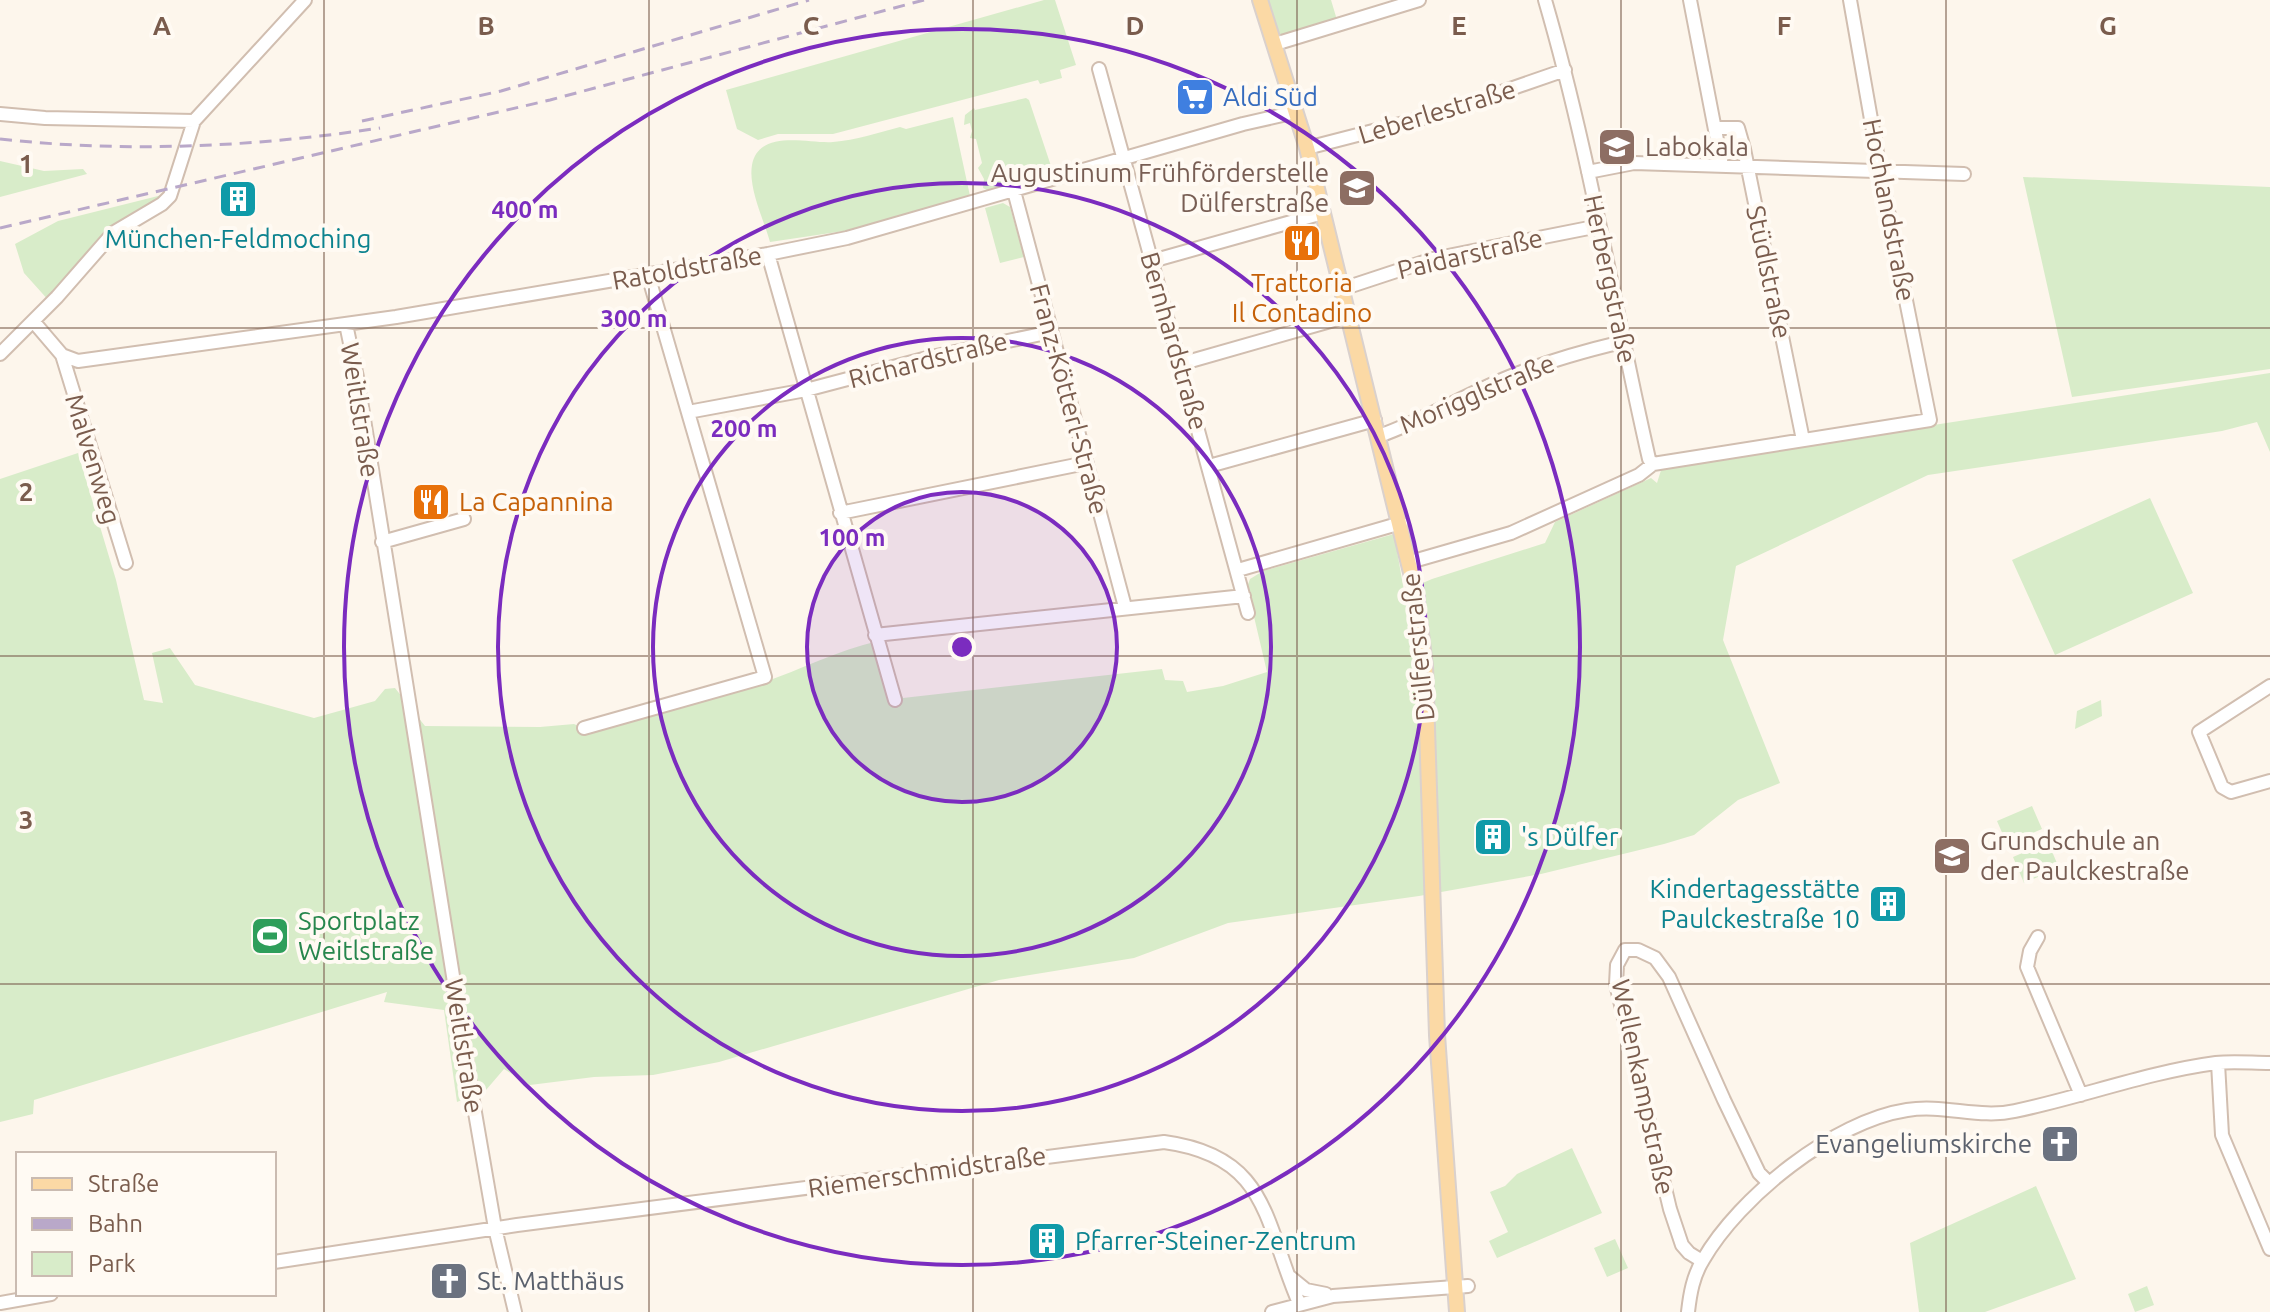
<svg xmlns="http://www.w3.org/2000/svg" width="2270" height="1312" font-family="Ubuntu,sans-serif">
	<style>
		.green { fill: #d8ecc9 }
		.lines { fill: none; stroke-linecap: round; stroke-linejoin: round }
		.minor-casing { stroke: #d1beb0; stroke-width: 16 }
		.major-casing { stroke: #dad1cd; stroke-width: 18 }
		.minor { stroke: #fff; stroke-width: 12 }
		.major { stroke: #fbd9a5; stroke-width: 14 }
		.rail { stroke: #b9a8c9; stroke-width: 3; stroke-dasharray: 12 8; stroke-linecap: butt }
		.grid { fill: none; stroke: #7a5c4d; stroke-width: 2; stroke-opacity: 0.55 }
		.ring { fill: none; stroke: #7b2cbf; stroke-width: 4 }
		.labels { text-anchor: middle; stroke-width: 8; stroke-linejoin: round; paint-order: stroke }
		.shop-label { font-size: 26px; fill: #366cbe; stroke: #fffaf3; text-anchor: start }
		.street-label { font-size: 26px; fill: #7a5c4d; stroke: #fffaf3 }
		.education-label { font-size: 26px; fill: #785e54; stroke: #fffaf3; text-anchor: start }
		.culture-label { font-size: 26px; fill: #0d838f; stroke: #fffaf3; text-anchor: start }
		.food-label { font-size: 26px; fill: #c56008; stroke: #fffaf3 }
		.leisure-label { font-size: 26px; fill: #27864d; stroke: #fffaf3; text-anchor: start }
		.worship-label { font-size: 26px; fill: #5b616d; stroke: #fffaf3; text-anchor: end }
		.grid-label { font-size: 26px; text-anchor: middle; font-weight: bold; fill: #7a5c4d; stroke: #fffaf3; stroke-width: 8; stroke-linejoin: round; paint-order: stroke }
		.centre { fill: #7b2cbf; stroke: #fffaf3; stroke-width: 4 }
		.ring-label { font-size: 24px; text-anchor: middle; font-weight: bold; fill: #7b2cbf; stroke: #fffaf3; stroke-width: 8; stroke-linejoin: round; paint-order: stroke }
	</style>
	<rect width="100%" height="100%" fill="#fdf6ec"/>
	<path class="green" d="M 1044,0 L 1055,0 L 1076,65 L 1060,70 L 1062,78 L 1040,84 L 1038,80 L 833,134 L 778,134 L 758,140 L 737,129 L 726,90 Z
		M 1264,0 L 1331,0 L 1337,20 L 1290,36 L 1278,34 Z
		M 1026,98 L 1029,100 L 1052,169 L 1045,175 L 989,191 L 983,188 L 984,179 L 978,168 L 982,163 L 976,139 L 970,138 L 972,131 L 970,123 L 964,125 L 965,115 L 974,108 L 975,110 Z
		M 953,117 L 970,196 L 844,231 L 770,242 C 764,220 748,188 752,165 C 759,128 809,144 833,142 C 856,140 878,133 900,127 L 906,129 Z
		M 0,161 L 44,171 L 83,169 L 87,174 L 0,197 Z
		M 2023,177 L 2270,187 L 2270,369 L 2072,397 Z
		M 166,194 L 117,229 L 50,302 L 24,273 L 15,244 L 58,221 Z
		M 1003,203 L 1010,207 L 1024,257 L 1000,263 L 985,208 Z
		M 2270,373 L 2270,452 L 2257,422 L 2222,431 L 1928,475 L 1736,566 L 1723,640 L 1780,783 L 1738,800 L 1694,835 L 1664,844 L 1541,874 L 1419,896 L 1228,923 L 1134,958 L 999,980 L 719,1062 L 653,1075 L 594,1077 L 530,1085 L 504,1069 L 486,1090 L 457,1102 L 444,1010 L 384,1002 L 387,992 L 34,1100 L 33,1114 L 0,1122 L 0,479 L 78,453 L 116,580 L 144,700 L 163,703 L 152,653 L 170,648 L 195,685 L 314,718 L 375,701 L 385,689 L 395,688 L 425,726 L 540,727 L 574,724 L 589,731 C 645,716 702,703 756,685 C 798,671 836,651 878,641 L 903,698 L 1162,669 L 1165,680 L 1183,681 L 1187,692 L 1223,686 L 1267,672 L 1247,587 L 1250,579 L 1263,571 L 1394,534 L 1404,591 L 1432,579 L 1545,543 L 1555,522 L 1651,478 L 1657,483 L 1662,467 Z
		M 2150,498 L 2193,593 L 2055,655 L 2012,560 Z
		M 2101,700 L 2102,716 L 2075,729 L 2077,711 Z
		M 2032,806 L 2042,829 L 2007,844 L 1997,821 Z
		M 2048,842 L 2059,868 L 2024,883 L 2013,857 Z
		M 1572,1148 L 1602,1213 L 1497,1258 L 1489,1241 L 1508,1232 L 1490,1192 L 1505,1186 L 1517,1174 Z
		M 2036,1186 L 2076,1279 L 1985,1312 L 1919,1312 L 1910,1243 Z
		M 1615,1239 L 1628,1268 L 1607,1277 L 1594,1248 Z
		M 2147,1286 L 2154,1305 L 2135,1312 L 2128,1294 Z"/>
	<g class="lines">
		<g class="minor-casing">
			<path id="minor" d="M 1545,0 C 1589,151 1614,306 1649,459 L 1653,464
				M 1690,0 L 1722,166
				M 1275,44 L 1419,0
				M 1099,69 L 1248,613
				M 0,114 L 45,118 L 194,121
				M 1715,128 L 1738,128 L 1744,149 L 1803,440
				M 1307,148 L 1435,115 L 1565,70
				M 1588,172 L 1634,163 L 1964,174
				M 1014,191 L 1125,607
				M 768,254 L 895,700
				M 1152,261 L 1323,213
				M 1342,289 L 1433,259 L 1599,226
				M 33,321 L 62,355 L 78,361 L 396,317 L 768,254 L 847,238 L 1243,124 L 1296,112
				M 346,324 L 358,382 L 473,1101 L 495,1228 L 515,1312
				M 0,354 L 57,297 L 113,233 L 162,204 L 170,196 L 194,121 L 305,0
				M 62,355 L 126,563
				M 1180,364 L 1348,316
				M 688,412 L 806,390 L 931,357 L 1051,332
				M 1379,436 C 1424,420 1465,395 1509,377 C 1545,362 1584,351 1622,342
				M 1209,466 L 1375,420
				M 840,513 L 1086,463
				M 382,542 L 464,519
				M 1410,562 L 1511,533 L 1639,475 L 1653,464 L 1930,420 L 1881,176 L 1850,0
				M 1238,570 L 1401,523
				M 875,635 L 1244,596
				M 2270,686 L 2199,732 L 2222,787 L 2231,792 L 2270,781
				M 584,728 L 765,677 L 648,275
				M 2038,937 L 2030,951 L 2027,967 L 2081,1095
				M 2218,1063 L 2222,1135 L 2270,1249
				M 1702,1261 L 1689,1253 L 1682,1245 L 1670,1209 L 1616,984 L 1617,965 L 1625,950 L 1638,950 L 1655,958 L 1669,977 L 1724,1100 L 1759,1173 L 1769,1183
				M 274,1262 L 517,1225 L 1164,1142 C 1269,1156 1264,1222 1299,1303
				M 1290,1277 L 1306,1290 L 1326,1294
				M 0,1303 L 51,1294
				M 1272,1312 L 1333,1296 L 1468,1286
				M 1688,1312 C 1690,1294 1693,1276 1703,1260 C 1739,1197 1834,1121 1907,1110 C 1944,1104 1979,1119 2015,1111 C 2082,1097 2148,1072 2216,1063 C 2233,1061 2252,1063 2270,1063"/>
		</g>
		<g class="major-casing">
			<path id="major" d="M 1260,0 L 1307,148 L 1416,593 L 1425,666 L 1437,1035 L 1457,1312"/>
		</g>
		<use href="#minor" class="minor"/>
		<use href="#major" class="major"/>
		<path class="rail" d="M 362,121 L 501,91 L 809,0
			M 0,139 C 127,153 253,147 380,128
			M 0,228 L 550,100 L 924,0"/>
	</g>
	<path class="grid" d="M 324,0 L 324,1312M 649,0 L 649,1312M 973,0 L 973,1312M 1297,0 L 1297,1312M 1621,0 L 1621,1312M 1946,0 L 1946,1312M 0,328 L 2270,328M 0,656 L 2270,656M 0,984 L 2270,984"/>
	<circle cx="962" cy="647" r="155" fill="#7b2cbf" fill-opacity=".12"/>
	<g class="ring">
		<circle cx="962" cy="647" r="155"/>
		<circle cx="962" cy="647" r="309"/>
		<circle cx="962" cy="647" r="464"/>
		<circle cx="962" cy="647" r="618"/>
	</g>
	<defs>
		<g id="supermarket-square" transform="scale(2)"><rect x="-9" y="-9" width="18" height="18" rx="4" fill="#3f7fe0" stroke="#fffaf3"/><path d="M-6-5.5h2.5l.6 2H6L4.5 2H-2.5L-4.4-4H-6ZM-1.5 3.2a1.3 1.3 0 1 0 .1 0ZM3 3.2a1.3 1.3 0 1 0 .1 0Z" fill="#fff"/></g>
		<g id="school-square" transform="scale(2)"><rect x="-9" y="-9" width="18" height="18" rx="4" fill="#8d6e63" stroke="#fffaf3"/><path d="M0-5L7-2L0 1L-7-2ZM-4 1L0 2.5L4 1V4Q0 6-4 4Z" fill="#fff"/></g>
		<g id="building-square" transform="scale(2)"><rect x="-9" y="-9" width="18" height="18" rx="4" fill="#0f9aa8" stroke="#fffaf3"/><path d="M-4-6H4V6H1V3H-1V6H-4ZM-2.5-4.3h1.7v1.8h-1.7ZM.8-4.3h1.7v1.8H.8ZM-2.5-1h1.7V.8h-1.7ZM.8-1h1.7V.8H.8Z" fill="#fff"/></g>
		<g id="restaurant-square" transform="scale(2)"><rect x="-9" y="-9" width="18" height="18" rx="4" fill="#e8710a" stroke="#fffaf3"/><path d="M-5-6h1v4h1v-4h1v4h1v-4h1v5L-1.5 .5V6h-2V.5L-5-1ZM5-6V6H3V1.5H1.5Q1.5-4 5-6Z" fill="#fff"/></g>
		<g id="stadium-square" transform="scale(2)"><rect x="-9" y="-9" width="18" height="18" rx="4" fill="#2e9e5b" stroke="#fffaf3"/><path d="M0-5a6.5 5 0 1 0 0 10a6.5 5 0 1 0 0-10ZM-3.5-1.8h7v3.6h-7Z" fill="#fff"/></g>
		<g id="church-square" transform="scale(2)"><rect x="-9" y="-9" width="18" height="18" rx="4" fill="#6b7280" stroke="#fffaf3"/><path d="M-1.2-6h2.4v3.5h3.3v2.4h-3.3V6h-2.4V-.1h-3.3v-2.4h3.3Z" fill="#fff"/></g>
	</defs>
	<g fill-rule="evenodd">
		<use href="#supermarket-square" x="1195" y="97"/>
		<use href="#school-square" x="1617" y="147"/>
		<use href="#school-square" x="1357" y="188"/>
		<use href="#building-square" x="238" y="199"/>
		<use href="#restaurant-square" x="1302" y="243"/>
		<use href="#restaurant-square" x="431" y="502"/>
		<use href="#building-square" x="1493" y="837"/>
		<use href="#school-square" x="1952" y="856"/>
		<use href="#building-square" x="1888" y="904"/>
		<use href="#stadium-square" x="270" y="936"/>
		<use href="#church-square" x="2060" y="1144"/>
		<use href="#building-square" x="1047" y="1241"/>
		<use href="#church-square" x="449" y="1281"/>
	</g>
	<g class="labels">
		<g class="shop-label">
			<text x="1223" y="106">Aldi Süd</text>
		</g>
		<g class="street-label">
			<text transform="translate(1437 112) rotate(-17)" y="9">Leberlestraße</text>
			<text transform="translate(1889 210) rotate(79)" y="9">Hochlandstraße</text>
			<text transform="translate(1470 254) rotate(-13)" y="9">Paidarstraße</text>
			<text transform="translate(687 268) rotate(-10)" y="9">Ratoldstraße</text>
			<text transform="translate(1769 272) rotate(78)" y="9">Stüdlstraße</text>
			<text transform="translate(1610 279) rotate(78)" y="9">Herbergstraße</text>
			<text transform="translate(1174 341) rotate(74)" y="9">Bernhardstraße</text>
			<text transform="translate(928 360) rotate(-14)" y="9">Richardstraße</text>
			<text transform="translate(1477 394) rotate(-23)" y="9">Morigglstraße</text>
			<text transform="translate(1069 399) rotate(75)" y="9">Franz-Kötterl-Straße</text>
			<text transform="translate(360 410) rotate(81)" y="9">Weitlstraße</text>
			<text transform="translate(93 459) rotate(73)" y="9">Malvenweg</text>
			<text transform="translate(1418 647) rotate(-96)" y="9">Dülferstraße</text>
			<text transform="translate(464 1046) rotate(81)" y="9">Weitlstraße</text>
			<text transform="translate(1643 1087) rotate(78)" y="9">Wellenkampstraße</text>
			<text transform="translate(927 1172) rotate(-8)" y="9">Riemerschmidstraße</text>
		</g>
		<g class="education-label">
			<text x="1645" y="156">Labokala</text>
			<text x="1329" y="182" text-anchor="end">Augustinum Frühförderstelle<tspan x="1329" dy="30">Dülferstraße</tspan></text>
			<text x="1980" y="850">Grundschule an<tspan x="1980" dy="30">der Paulckestraße</tspan></text>
		</g>
		<g class="culture-label">
			<text x="238" y="248" text-anchor="middle">München-Feldmoching</text>
			<text x="1521" y="846">'s Dülfer</text>
			<text x="1860" y="898" text-anchor="end">Kindertagesstätte<tspan x="1860" dy="30">Paulckestraße 10</tspan></text>
			<text x="1075" y="1250">Pfarrer-Steiner-Zentrum</text>
		</g>
		<g class="food-label">
			<text x="1302" y="292">Trattoria<tspan x="1302" dy="30">Il Contadino</tspan></text>
			<text x="459" y="511" text-anchor="start">La Capannina</text>
		</g>
		<g class="leisure-label">
			<text x="298" y="930">Sportplatz<tspan x="298" dy="30">Weitlstraße</tspan></text>
		</g>
		<g class="worship-label">
			<text x="2032" y="1153">Evangeliumskirche</text>
			<text x="477" y="1290" text-anchor="start">St. Matthäus</text>
		</g>
	</g>
	<g class="grid-label">
		<text x="162" y="35">A</text>
		<text x="486" y="35">B</text>
		<text x="811" y="35">C</text>
		<text x="1135" y="35">D</text>
		<text x="1459" y="35">E</text>
		<text x="1784" y="35">F</text>
		<text x="2108" y="35">G</text>
		<text x="26" y="173">1</text>
		<text x="26" y="501">2</text>
		<text x="26" y="829">3</text>
	</g>
	<circle cx="962" cy="647" r="12" class="centre"/>
	<g class="ring-label">
		<text x="525" y="218">400 m</text>
		<text x="634" y="327">300 m</text>
		<text x="744" y="437">200 m</text>
		<text x="852" y="546">100 m</text>
	</g>
	<rect x="16" y="1152" width="260" height="144" fill="#fffaf3" stroke="#cabbb1" stroke-width="2"/>
	<rect x="32" y="1178" width="40" height="12" fill="#fbd9a5" stroke="#cabbb1" stroke-width="2"/>
	<text x="88" y="1192" font-size="24" fill="#7a5c4d">Straße</text>
	<rect x="32" y="1218" width="40" height="12" fill="#b9a8c9" stroke="#cabbb1" stroke-width="2"/>
	<text x="88" y="1232" font-size="24" fill="#7a5c4d">Bahn</text>
	<rect x="32" y="1252" width="40" height="24" fill="#d8ecc9" stroke="#cabbb1" stroke-width="2"/>
	<text x="88" y="1272" font-size="24" fill="#7a5c4d">Park</text>
</svg>
